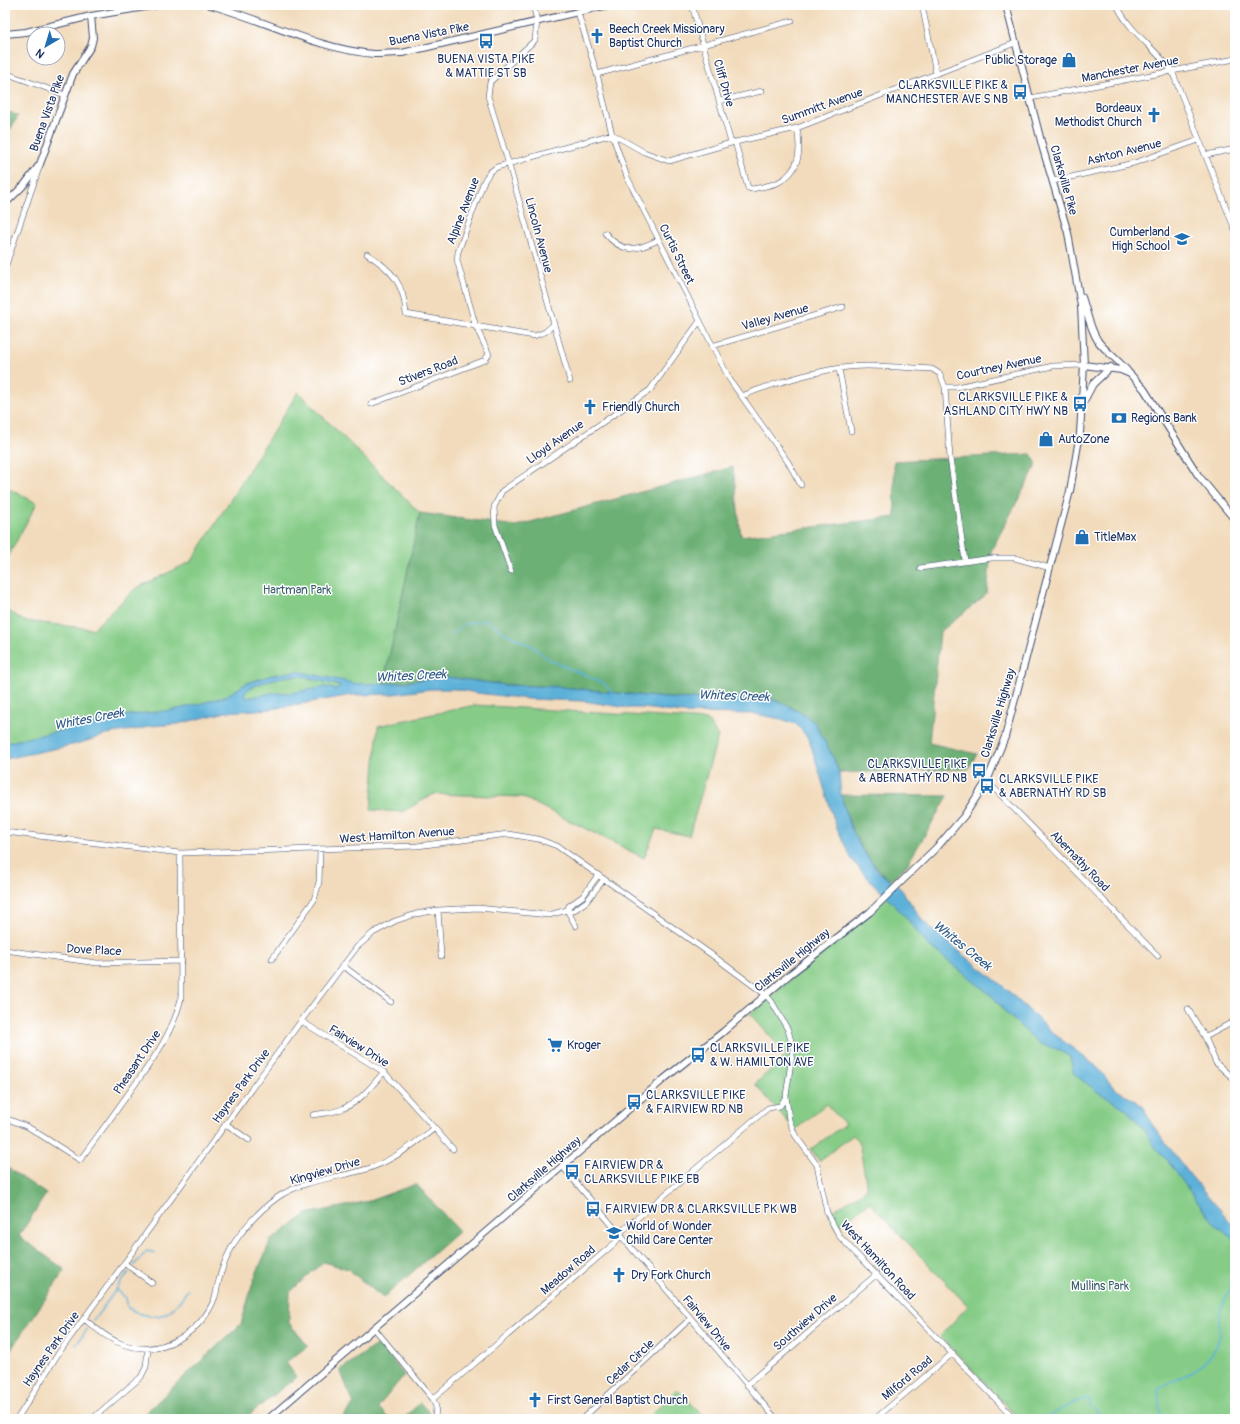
<svg xmlns="http://www.w3.org/2000/svg" width="1240" height="1424" font-family="Pangolin,sans-serif">
	<style>
		.green { fill: #86cc87; stroke: #507e72 }
		.forest { fill: #6cb074; stroke: #447069 }
		.water { fill: #5db1d9; stroke: #3c709c; fill-rule: evenodd }
		.lines { fill: none; stroke-linecap: round; stroke-linejoin: round }
		.stream { stroke: #5db1d9; stroke-width: 1.5 }
		.minor-casing { stroke: #3b496c; stroke-width: 6 }
		.major-casing { stroke: #3b496c; stroke-width: 8 }
		.minor { stroke: #fff; stroke-width: 5 }
		.major { stroke: #fff; stroke-width: 6 }
		.labels { text-anchor: middle; stroke-width: 3; stroke-linejoin: round; paint-order: stroke }
		.poi-label { font-size: 12px; fill: #1b2f5e; stroke: #fff; text-anchor: start }
		.street-label { font-size: 12px; fill: #1b2f5e; stroke: #fff }
		.park-label { font-size: 12px; fill: #3b5e6a; stroke: #fff }
		.water-label { font-size: 13px; font-style: italic; fill: #325c89; stroke: #fff }
	</style>
	<rect width="100%" height="100%" fill="#fff"/>
	<filter id="ink" filterUnits="userSpaceOnUse"><feTurbulence type="fractalNoise" baseFrequency=".025" numOctaves="2"/><feDisplacementMap in="SourceGraphic" scale="8" xChannelSelector="R" yChannelSelector="G"/><feConvolveMatrix kernelMatrix="1 2 1 2 8 2 1 2 1" color-interpolation-filters="sRGB"/></filter>
	<filter id="wash" filterUnits="userSpaceOnUse"><feTurbulence type="fractalNoise" baseFrequency=".012" numOctaves="4" result="noise"/><feDisplacementMap in="SourceGraphic" scale="16" xChannelSelector="R" yChannelSelector="G"/><feGaussianBlur stdDeviation="0.9" result="paint"/><feColorMatrix in="noise" values="0 0 0 0 0 0 0 0 0 0 0 0 0 0 0 0 0 1.4 0 .05"/><feComposite in="paint" operator="in"/></filter>
	<g filter="url(#wash)">
		<rect width="100%" height="100%" fill="#f2dbbc"/>
		<path class="green" d="M 298,392 L 420,513 L 383,686 L 5,746 L 5,609 L 24,621 L 93,629 L 135,589 L 192,561 Z
			M 5,487 L 37,503 L 5,562 Z
			M 475,705 L 707,720 L 718,736 L 689,836 L 656,829 L 644,858 L 522,797 L 434,794 L 402,812 L 371,810 L 378,726 Z
			M 890,895 L 1137,1114 L 1235,1236 L 1235,1419 L 1019,1419 L 940,1336 L 968,1306 L 869,1202 L 837,1228 L 829,1213 L 867,1189 L 859,1141 L 853,1135 L 819,1161 L 811,1149 L 845,1124 L 826,1104 L 795,1130 L 755,1084 L 787,1055 L 750,1014 Z
			M 677,1389 L 707,1419 L 647,1419 Z"/>
		<path class="forest" d="M 5,110 L 18,116 L 5,139 Z
			M 1031,454 L 1037,464 L 991,551 L 987,594 L 940,632 L 929,743 L 977,754 L 968,769 L 839,773 L 833,757 L 815,723 L 806,716 L 785,704 L 774,700 L 741,697 L 692,699 L 665,698 L 562,687 L 504,685 L 447,677 L 429,678 L 383,686 L 420,513 L 516,526 L 733,467 L 741,536 L 895,517 L 894,461 Z
			M 841,795 L 948,796 L 907,865 L 890,880 C 863,859 849,828 841,795 Z
			M 5,1166 L 46,1194 L 19,1236 L 65,1270 L 5,1358 Z
			M 416,1184 L 459,1231 L 383,1298 L 348,1269 L 323,1262 L 290,1292 L 289,1323 L 308,1346 L 286,1362 L 296,1377 L 244,1419 L 139,1419 L 241,1324 L 254,1279 L 271,1240 L 307,1214 L 369,1201 Z
			M 379,1343 L 404,1375 L 378,1407 L 389,1419 L 341,1419 L 354,1404 L 340,1370 Z
			M 420,1403 L 431,1414 L 429,1419 L 403,1419 Z"/>
		<path class="water" d="M 297,671 L 358,684 L 395,683 L 447,677 L 504,685 L 562,687 L 665,698 L 692,699 L 741,697 L 774,700 L 785,704 L 806,716 L 815,723 L 833,757 L 839,773 L 841,795 L 849,824 L 862,850 L 878,871 L 901,889 L 923,921 L 934,931 L 1004,987 L 1053,1033 L 1097,1067 L 1114,1088 L 1143,1106 L 1151,1123 L 1190,1175 L 1235,1227 L 1235,1241 L 1217,1226 L 1202,1208 L 1167,1160 L 1155,1147 L 1145,1130 L 1126,1109 L 1098,1092 L 1074,1074 L 1070,1057 L 1060,1050 L 1040,1044 L 1006,1013 L 993,997 L 927,944 L 905,916 L 863,873 L 851,858 L 836,826 L 809,739 L 796,724 L 781,719 L 756,714 L 682,713 L 644,708 L 629,708 L 583,701 L 528,699 L 477,693 L 455,689 L 431,689 L 393,694 L 352,695 L 271,709 L 226,712 L 178,724 L 149,726 L 141,729 L 112,733 L 77,744 L 5,759 L 5,743 L 129,715 L 173,710 L 199,704 L 226,696 L 247,683 L 272,675 ZM 302,676 L 340,686 L 336,689 L 325,687 L 291,693 L 272,693 L 247,698 L 244,697 L 246,691 C 261,681 284,675 302,676 Z"/>
		<g class="lines">
			<path class="stream" d="M 451,635 L 465,624 L 487,620 L 505,633 L 532,646 L 548,659 L 605,684 L 613,694
				M 134,1265 L 147,1251 L 156,1253
				M 117,1290 L 126,1298 L 128,1308 C 156,1324 171,1317 188,1289
				M 93,1321 L 129,1272
				M 76,1345 L 88,1328
				M 1044,1419 C 1058,1412 1072,1401 1088,1398 L 1091,1406 L 1102,1419
				M 1158,1419 L 1160,1416 L 1158,1388 C 1181,1378 1212,1366 1219,1339 C 1221,1332 1218,1323 1220,1315 C 1222,1302 1230,1290 1235,1278"/>
		</g>
	</g>
	<g filter="url(#ink)">
		<g class="lines">
			<g class="minor-casing">
				<path id="minor" d="M 533,5 L 537,21 L 535,40 L 490,82 L 488,96 L 509,165 L 570,381
					M 692,5 L 731,143
					M 922,5 L 936,73
					M 1117,5 C 1129,32 1154,47 1172,71 L 1235,230
					M 578,13 L 597,74 L 612,134 L 627,177 L 730,380 L 788,462 L 801,485
					M 5,73 L 65,95
					M 597,74 L 792,21
					M 1030,98 L 1235,59
					M 719,101 L 762,91
					M 735,142 L 748,188 L 752,189 C 760,187 771,186 779,182 C 801,170 801,149 797,128
					M 1206,155 L 1235,149
					M 1053,181 L 1134,163 L 1199,140
					M 605,233 C 622,254 636,251 658,240
					M 367,254 C 392,270 404,283 406,314 L 534,336 L 545,332 L 553,325
					M 5,268 L 40,165
					M 712,346 L 843,307
					M 839,369 L 851,431
					M 945,387 L 950,458 L 965,561
					M 742,396 C 776,382 830,366 867,366 C 889,366 911,368 932,369 L 940,374 L 945,387 L 957,387 L 1053,366 L 1084,365
					M 371,404 L 485,360 L 489,354 L 476,327 L 457,260 L 458,252 L 484,181 L 490,172 L 497,167 L 612,134 L 644,152 L 669,161 L 731,143 L 797,128 L 1015,43
					M 920,568 L 992,558 L 1015,558 L 1050,568
					M 511,571 L 495,525 L 494,507 L 502,491 L 650,390 L 699,322
					M 987,781 L 1158,956
					M 5,832 L 180,853 L 417,846 L 508,834 L 538,839 L 557,846 L 712,955 L 766,995 L 772,1002 L 788,1030 L 793,1048 L 786,1096 L 789,1120 L 795,1135 L 817,1165 L 827,1213 L 840,1237 L 1015,1419
					M 438,910 L 441,956
					M 567,910 L 569,906 L 583,896 L 598,875
					M 567,910 L 576,926
					M 5,950 L 97,963 L 182,961
					M 272,959 L 314,900 L 319,882 L 320,850
					M 342,965 L 391,1002
					M 1188,1009 L 1205,1037 L 1216,1063 L 1235,1080
					M 301,1021 L 384,1072 L 453,1149
					M 1205,1037 L 1235,1021
					M 313,1115 C 323,1113 335,1113 344,1108 C 361,1101 372,1085 384,1072
					M 5,1118 L 28,1127 L 80,1160 C 97,1137 114,1114 131,1090 C 152,1061 172,1035 181,999 L 180,853
					M 226,1124 L 249,1140
					M 562,1166 L 776,1419
					M 124,1263 L 152,1283
					M 84,1319 C 97,1329 109,1340 125,1345 C 161,1357 202,1333 215,1297 C 217,1292 217,1285 219,1280 C 222,1267 228,1254 234,1243 C 246,1225 260,1210 278,1197 C 304,1179 341,1178 370,1168 C 394,1160 415,1143 435,1128
					M 374,1328 L 433,1399 L 436,1407 L 435,1419
					M 747,1385 L 877,1274
					M 433,1399 L 616,1242 L 623,1230 L 768,1108 L 780,1106 L 785,1098
					M 17,1419 L 58,1354 L 301,1021 L 357,947 L 373,933 L 395,921 L 416,914 L 438,910 L 478,908 L 549,915 L 567,910 L 573,911 L 587,901 L 604,879
					M 92,1419 L 141,1377 L 146,1367 L 148,1349
					M 582,1419 L 690,1319
					M 875,1419 L 953,1353"/>
			</g>
			<g class="major-casing">
				<path id="major" d="M 210,5 C 265,20 317,49 374,54 C 383,54 393,53 402,53 L 608,5
					M 5,34 L 26,32 L 91,16 L 157,5
					M 5,204 L 25,184 L 40,164 L 73,74 L 91,46 L 93,38 L 91,16
					M 1082,297 C 1087,312 1090,329 1098,341 C 1107,353 1120,361 1129,373
					M 1084,365 L 1121,370 L 1130,374 L 1144,389 L 1198,475 L 1235,520
					M 1084,401 L 1093,384 L 1111,367
					M 268,1419 L 664,1079 L 723,1032 L 789,975 L 870,912 L 939,845 L 964,816 L 987,781 L 1005,737 L 1070,491 L 1080,433 L 1084,365 L 1081,306 L 1068,233 L 1043,149 L 1006,5"/>
			</g>
			<use href="#minor" class="minor"/>
			<use href="#major" class="major"/>
		</g>
	</g>
	<defs>
		<g id="church-bare" transform="scale(1.2)"><path d="M-1.2-6h2.4v3.5h3.3v2.4h-3.3V6h-2.4V-.1h-3.3v-2.4h3.3Z" fill="#1f6fb2" stroke="#fff" stroke-width="2.5" paint-order="stroke"/></g>
		<g id="bus-bare" transform="scale(1.2)"><path d="M-5-6H5V4H4V6H2V4H-2V6H-4V4H-5ZM-3.5-4V0h7V-4ZM-3.5 1.2v1.5H-2V1.2ZM2 1.2v1.5H3.5V1.2Z" fill="#1f6fb2" stroke="#fff" stroke-width="2.5" paint-order="stroke"/></g>
		<g id="shop-bare" transform="scale(1.2)"><path d="M-5-2.5h2.3a2.7 3.5 0 0 1 5.4 0H5L5.5 6h-11ZM-1.5-2.5h3a1.5 2.3 0 0 0-3 0Z" fill="#1f6fb2" stroke="#fff" stroke-width="2.5" paint-order="stroke"/></g>
		<g id="school-bare" transform="scale(1.2)"><path d="M0-5L7-2L0 1L-7-2ZM-4 1L0 2.5L4 1V4Q0 6-4 4Z" fill="#1f6fb2" stroke="#fff" stroke-width="2.5" paint-order="stroke"/></g>
		<g id="bank-bare" transform="scale(1.2)"><path d="M-6-4H6V4H-6ZM0-2.3a2.3 2.3 0 1 0 0 4.6a2.3 2.3 0 1 0 0-4.6Z" fill="#1f6fb2" stroke="#fff" stroke-width="2.5" paint-order="stroke"/></g>
		<g id="supermarket-bare" transform="scale(1.2)"><path d="M-6-5.5h2.5l.6 2H6L4.5 2H-2.5L-4.4-4H-6ZM-1.5 3.2a1.3 1.3 0 1 0 .1 0ZM3 3.2a1.3 1.3 0 1 0 .1 0Z" fill="#1f6fb2" stroke="#fff" stroke-width="2.5" paint-order="stroke"/></g>
	</defs>
	<g fill-rule="evenodd">
		<use href="#church-bare" x="597" y="36"/>
		<use href="#bus-bare" x="486" y="41"/>
		<use href="#shop-bare" x="1069" y="60"/>
		<use href="#bus-bare" x="1020" y="92"/>
		<use href="#church-bare" x="1154" y="115"/>
		<use href="#school-bare" x="1182" y="239"/>
		<use href="#bus-bare" x="1080" y="404"/>
		<use href="#church-bare" x="590" y="407"/>
		<use href="#bank-bare" x="1119" y="418"/>
		<use href="#shop-bare" x="1046" y="439"/>
		<use href="#shop-bare" x="1082" y="537"/>
		<use href="#bus-bare" x="979" y="771"/>
		<use href="#bus-bare" x="987" y="786"/>
		<use href="#supermarket-bare" x="555" y="1045"/>
		<use href="#bus-bare" x="698" y="1055"/>
		<use href="#bus-bare" x="634" y="1102"/>
		<use href="#bus-bare" x="572" y="1172"/>
		<use href="#bus-bare" x="593" y="1209"/>
		<use href="#school-bare" x="614" y="1233"/>
		<use href="#church-bare" x="619" y="1275"/>
		<use href="#church-bare" x="535" y="1400"/>
	</g>
	<g class="labels">
		<g class="poi-label">
			<text x="609" y="33">Beech Creek Missionary<tspan x="609" dy="14">Baptist Church</tspan></text>
			<text x="486" y="63" text-anchor="middle">BUENA VISTA PIKE<tspan x="486" dy="14">&amp; MATTIE ST SB</tspan></text>
			<text x="1057" y="64" text-anchor="end">Public Storage</text>
			<text x="1008" y="89" text-anchor="end">CLARKSVILLE PIKE &amp;<tspan x="1008" dy="14">MANCHESTER AVE S NB</tspan></text>
			<text x="1142" y="112" text-anchor="end">Bordeaux<tspan x="1142" dy="14">Methodist Church</tspan></text>
			<text x="1170" y="236" text-anchor="end">Cumberland<tspan x="1170" dy="14">High School</tspan></text>
			<text x="1068" y="401" text-anchor="end">CLARKSVILLE PIKE &amp;<tspan x="1068" dy="14">ASHLAND CITY HWY NB</tspan></text>
			<text x="602" y="411">Friendly Church</text>
			<text x="1131" y="422">Regions Bank</text>
			<text x="1058" y="443">AutoZone</text>
			<text x="1094" y="541">TitleMax</text>
			<text x="967" y="768" text-anchor="end">CLARKSVILLE PIKE<tspan x="967" dy="14">&amp; ABERNATHY RD NB</tspan></text>
			<text x="999" y="783">CLARKSVILLE PIKE<tspan x="999" dy="14">&amp; ABERNATHY RD SB</tspan></text>
			<text x="567" y="1049">Kroger</text>
			<text x="710" y="1052">CLARKSVILLE PIKE<tspan x="710" dy="14">&amp; W. HAMILTON AVE</tspan></text>
			<text x="646" y="1099">CLARKSVILLE PIKE<tspan x="646" dy="14">&amp; FAIRVIEW RD NB</tspan></text>
			<text x="584" y="1169">FAIRVIEW DR &amp;<tspan x="584" dy="14">CLARKSVILLE PIKE EB</tspan></text>
			<text x="605" y="1213">FAIRVIEW DR &amp; CLARKSVILLE PK WB</text>
			<text x="626" y="1230">World of Wonder<tspan x="626" dy="14">Child Care Center</tspan></text>
			<text x="631" y="1279">Dry Fork Church</text>
			<text x="547" y="1404">First General Baptist Church</text>
		</g>
		<g class="street-label">
			<text transform="translate(429 34) rotate(-11)" y="4">Buena Vista Pike</text>
			<text transform="translate(1130 69) rotate(-11)" y="4">Manchester Avenue</text>
			<text transform="translate(724 83) rotate(74)" y="4">Cliff Drive</text>
			<text transform="translate(822 106) rotate(-20)" y="4">Summitt Avenue</text>
			<text transform="translate(47 113) rotate(-70)" y="4">Buena Vista Pike</text>
			<text transform="translate(1124 152) rotate(-14)" y="4">Ashton Avenue</text>
			<text transform="translate(1064 180) rotate(74)" y="4">Clarksville Pike</text>
			<text transform="translate(463 211) rotate(-69)" y="4">Alpine Avenue</text>
			<text transform="translate(539 235) rotate(75)" y="4">Lincoln Avenue</text>
			<text transform="translate(677 254) rotate(64)" y="4">Curtis Street</text>
			<text transform="translate(775 317) rotate(-16)" y="4">Valley Avenue</text>
			<text transform="translate(999 367) rotate(-12)" y="4">Courtney Avenue</text>
			<text transform="translate(428 371) rotate(-21)" y="4">Stivers Road</text>
			<text transform="translate(555 442) rotate(-35)" y="4">Lloyd Avenue</text>
			<text transform="translate(998 713) rotate(-73)" y="4">Clarksville Highway</text>
			<text transform="translate(397 835) rotate(-4)" y="4">West Hamilton Avenue</text>
			<text transform="translate(1080 861) rotate(46)" y="4">Abernathy Road</text>
			<text transform="translate(94 950) rotate(3)" y="4">Dove Place</text>
			<text transform="translate(792 960) rotate(-39)" y="4">Clarksville Highway</text>
			<text transform="translate(359 1046) rotate(32)" y="4">Fairview Drive</text>
			<text transform="translate(137 1062) rotate(-56)" y="4">Pheasant Drive</text>
			<text transform="translate(241 1086) rotate(-54)" y="4">Haynes Park Drive</text>
			<text transform="translate(544 1169) rotate(-41)" y="4">Clarksville Highway</text>
			<text transform="translate(325 1171) rotate(-16)" y="4">Kingview Drive</text>
			<text transform="translate(878 1260) rotate(47)" y="4">West Hamilton Road</text>
			<text transform="translate(568 1270) rotate(-41)" y="4">Meadow Road</text>
			<text transform="translate(805 1322) rotate(-41)" y="4">Southview Drive</text>
			<text transform="translate(707 1323) rotate(50)" y="4">Fairview Drive</text>
			<text transform="translate(51 1349) rotate(-55)" y="4">Haynes Park Drive</text>
			<text transform="translate(630 1362) rotate(-43)" y="4">Cedar Circle</text>
			<text transform="translate(907 1378) rotate(-40)" y="4">Milford Road</text>
		</g>
		<g class="park-label">
			<text x="297" y="594">Hartman Park</text>
			<text x="1100" y="1290">Mullins Park</text>
		</g>
		<g class="water-label">
			<text transform="translate(411 675) rotate(-3)" y="5">Whites Creek</text>
			<text transform="translate(734 695) rotate(2)" y="5">Whites Creek</text>
			<text transform="translate(89 718) rotate(-11)" y="5">Whites Creek</text>
			<text transform="translate(963 945) rotate(39)" y="5">Whites Creek</text>
		</g>
	</g>
	<rect width="1240" height="1424" fill="none" stroke="#fff" stroke-width="20"/>
	<g transform="translate(46 46) rotate(218)"><circle r="19" fill="#ffffff" stroke="#a4acbf"/>
	<path d="M0-3L7 15L0 10L-7 15Z" fill="#1f6fb2"/>
	<text y="-6" font-size="11" font-weight="bold" text-anchor="middle" fill="#1b2f5e">N</text>
	</g>
</svg>
